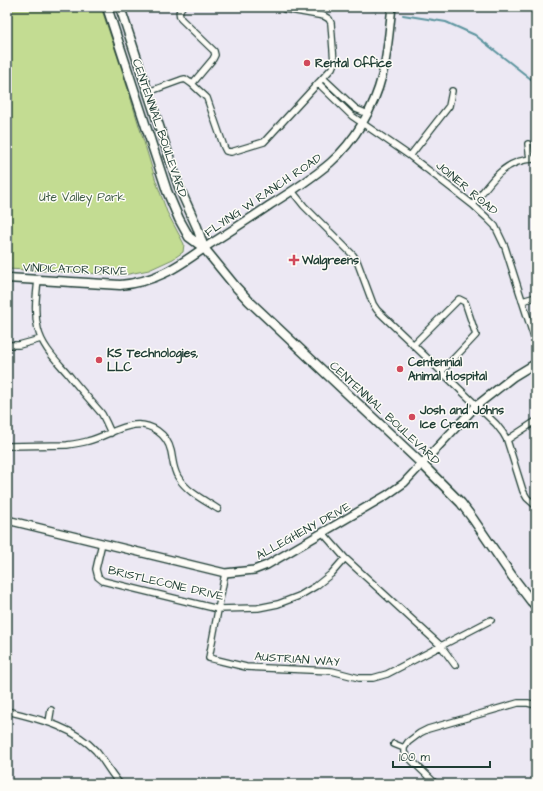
<svg xmlns="http://www.w3.org/2000/svg" width="543" height="791" font-family="'Architects Daughter',sans-serif">
	<style>
		.park { fill: #c3dc92; stroke: #718c63 }
		.lines { fill: none; stroke-linecap: round; stroke-linejoin: round }
		.stream { stroke: #5d959f; stroke-width: 2 }
		.minor-casing { stroke: #1f3d34; stroke-width: 8 }
		.tertiary-casing { stroke: #1f3d34; stroke-width: 10 }
		.secondary-casing { stroke: #1f3d34; stroke-width: 11 }
		.minor { stroke: #fdfcf7; stroke-width: 5.5 }
		.tertiary { stroke: #fdfcf7; stroke-width: 7 }
		.secondary { stroke: #fdfcf7; stroke-width: 8 }
		.poi-dot { fill: #d1495b; stroke: #fdfcf7; stroke-width: 1.5 }
		.labels { text-anchor: middle; stroke-width: 3; stroke-linejoin: round; paint-order: stroke }
		.poi-label { font-size: 12px; font-weight: bold; fill: #1f3d34; stroke: #fdfcf7; text-anchor: start }
		.street-label { font-size: 12px; fill: #1f3d34; stroke: #fdfcf7 }
		.park-label { font-size: 12px; fill: #405d47; stroke: #fdfcf7 }
	</style>
	<rect width="100%" height="100%" fill="#ece8f3"/>
	<filter id="ink" filterUnits="userSpaceOnUse"><feTurbulence type="fractalNoise" baseFrequency=".025" numOctaves="2"/><feDisplacementMap in="SourceGraphic" scale="8" xChannelSelector="R" yChannelSelector="G"/><feConvolveMatrix kernelMatrix="1 2 1 2 8 2 1 2 1" color-interpolation-filters="sRGB"/></filter>
	<g filter="url(#ink)">
		<path class="park" d="M 7,7 L 101,7 L 122,70 L 155,178 L 167,212 L 184,244 L 183,252 L 173,259 L 149,270 L 124,275 L 7,269 Z"/>
		<g class="lines">
			<path class="stream" d="M 359,7 L 376,10
				M 403,15 L 446,22 L 475,35 L 536,83"/>
			<g class="minor-casing">
				<path id="minor" d="M 182,7 C 178,11 179,15 181,19 L 214,51 L 215,55 L 213,59 L 192,84
					M 323,78 L 356,109 L 368,114
					M 318,83 L 352,116 L 410,156 L 473,205 L 487,218 L 495,226 L 505,247 L 536,344
					M 148,92 L 181,80 L 185,79 L 192,84 L 207,98 L 224,147 L 226,151 L 231,152 L 264,142 L 332,68 L 334,63 L 331,23 L 329,19 L 324,16 L 284,9 L 282,7
					M 528,144 L 530,159
					M 410,156 L 449,106 L 452,91
					M 292,191 L 304,206 L 353,255 L 357,261 L 373,304 L 377,310 L 496,424 L 503,433 L 507,440 L 523,491 L 527,498 L 536,506
					M 473,205 C 489,183 505,158 536,159
					M 38,280 C 36,297 34,313 38,329 C 42,347 57,361 68,374 C 79,388 91,401 102,414 L 106,422 L 111,433
					M 522,301 L 536,297
					M 7,345 L 19,345 L 41,339
					M 413,345 L 459,299 L 465,302 L 476,335 L 441,372
					M 507,440 L 536,421
					M 7,446 L 67,445 C 74,444 81,443 88,441 C 104,437 118,427 134,425 C 151,423 167,434 171,451 C 173,460 173,469 178,477 C 187,492 204,500 218,509
					M 323,533 L 345,558 L 441,646 L 455,665
					M 102,543 L 96,569 L 98,577 L 103,581 L 218,609 L 258,608 L 278,604 L 299,596 L 316,586 L 331,574 L 345,558
					M 225,573 L 209,658 L 246,667 L 332,671 L 359,678 L 373,678 L 387,674 L 491,620
					M 7,711 C 38,719 73,726 96,751 C 105,762 111,774 120,784
					M 49,722 L 51,710
					M 394,744 L 404,748
					M 436,784 L 404,753 L 404,748 L 408,742 L 420,733 L 428,729 L 518,703 L 528,703 L 536,705"/>
			</g>
			<g class="tertiary-casing">
				<path id="tertiary" d="M 204,248 C 226,234 248,220 270,205 C 291,192 311,179 330,163 C 355,141 374,108 382,76 C 388,54 389,30 392,7
					M 7,520 L 225,573 L 254,570 L 267,565 L 387,495 L 404,483 L 476,406 L 513,377 L 536,363"/>
			</g>
			<g class="secondary-casing">
				<path id="secondary" d="M 107,7 L 167,191 L 179,219 L 189,237 L 204,248 L 235,286 L 249,301 L 422,464 L 461,503 L 473,519 L 512,576 L 531,601 L 536,606
					M 120,7 L 179,187 L 197,227 L 204,248
					M 7,278 L 120,285 C 155,282 176,268 204,248"/>
			</g>
			<use href="#minor" class="minor"/>
			<use href="#tertiary" class="tertiary"/>
			<use href="#secondary" class="secondary"/>
		</g>
	</g>
	<g class="poi-dot">
		<circle cx="307" cy="63" r="4"/>
		<path d="M292 254h4v4h4v4h-4v4h-4v-4h-4v-4h4z"/>
		<circle cx="99" cy="360" r="4"/>
		<circle cx="400" cy="369" r="4"/>
		<circle cx="412" cy="417" r="4"/>
	</g>
	<g class="labels">
		<g class="poi-label">
			<text x="315" y="67">Rental Office</text>
			<text x="302" y="264">Walgreens</text>
			<text x="107" y="357">KS Technologies,<tspan x="107" dy="14">LLC</tspan></text>
			<text x="408" y="366">Centennial<tspan x="408" dy="14">Animal Hospital</tspan></text>
			<text x="420" y="414">Josh and Johns<tspan x="420" dy="14">Ice Cream</tspan></text>
		</g>
		<g class="street-label">
			<text transform="translate(160 128) rotate(71)" y="4">CENTENNIAL BOULEVARD</text>
			<text transform="translate(467 188) rotate(40)" y="4">JOINER ROAD</text>
			<text transform="translate(263 195) rotate(-34)" y="4">FLYING W RANCH ROAD</text>
			<text transform="translate(75 269) rotate(2)" y="4">VINDICATOR DRIVE</text>
			<text transform="translate(385 413) rotate(43)" y="4">CENTENNIAL BOULEVARD</text>
			<text transform="translate(303 531) rotate(-29)" y="4">ALLEGHENY DRIVE</text>
			<text transform="translate(166 583) rotate(13)" y="4">BRISTLECONE DRIVE</text>
			<text transform="translate(297 659) rotate(4)" y="4">AUSTRIAN WAY</text>
		</g>
		<g class="park-label">
			<text x="82" y="201">Ute Valley Park</text>
		</g>
	</g>
	<rect width="543" height="791" fill="none" stroke="#fdfcf7" stroke-width="24"/>
	<rect x="12" y="12" width="519" height="767" fill="none" stroke="#1f3d34" stroke-width="1.5" filter="url(#ink)"/>
	<path d="M393 761v6h97v-6" fill="none" stroke="#1f3d34" stroke-width="2"/>
	<text x="399" y="761" font-size="12" fill="#1f3d34" stroke="#fdfcf7" stroke-width="3" paint-order="stroke">100 m</text>
</svg>
